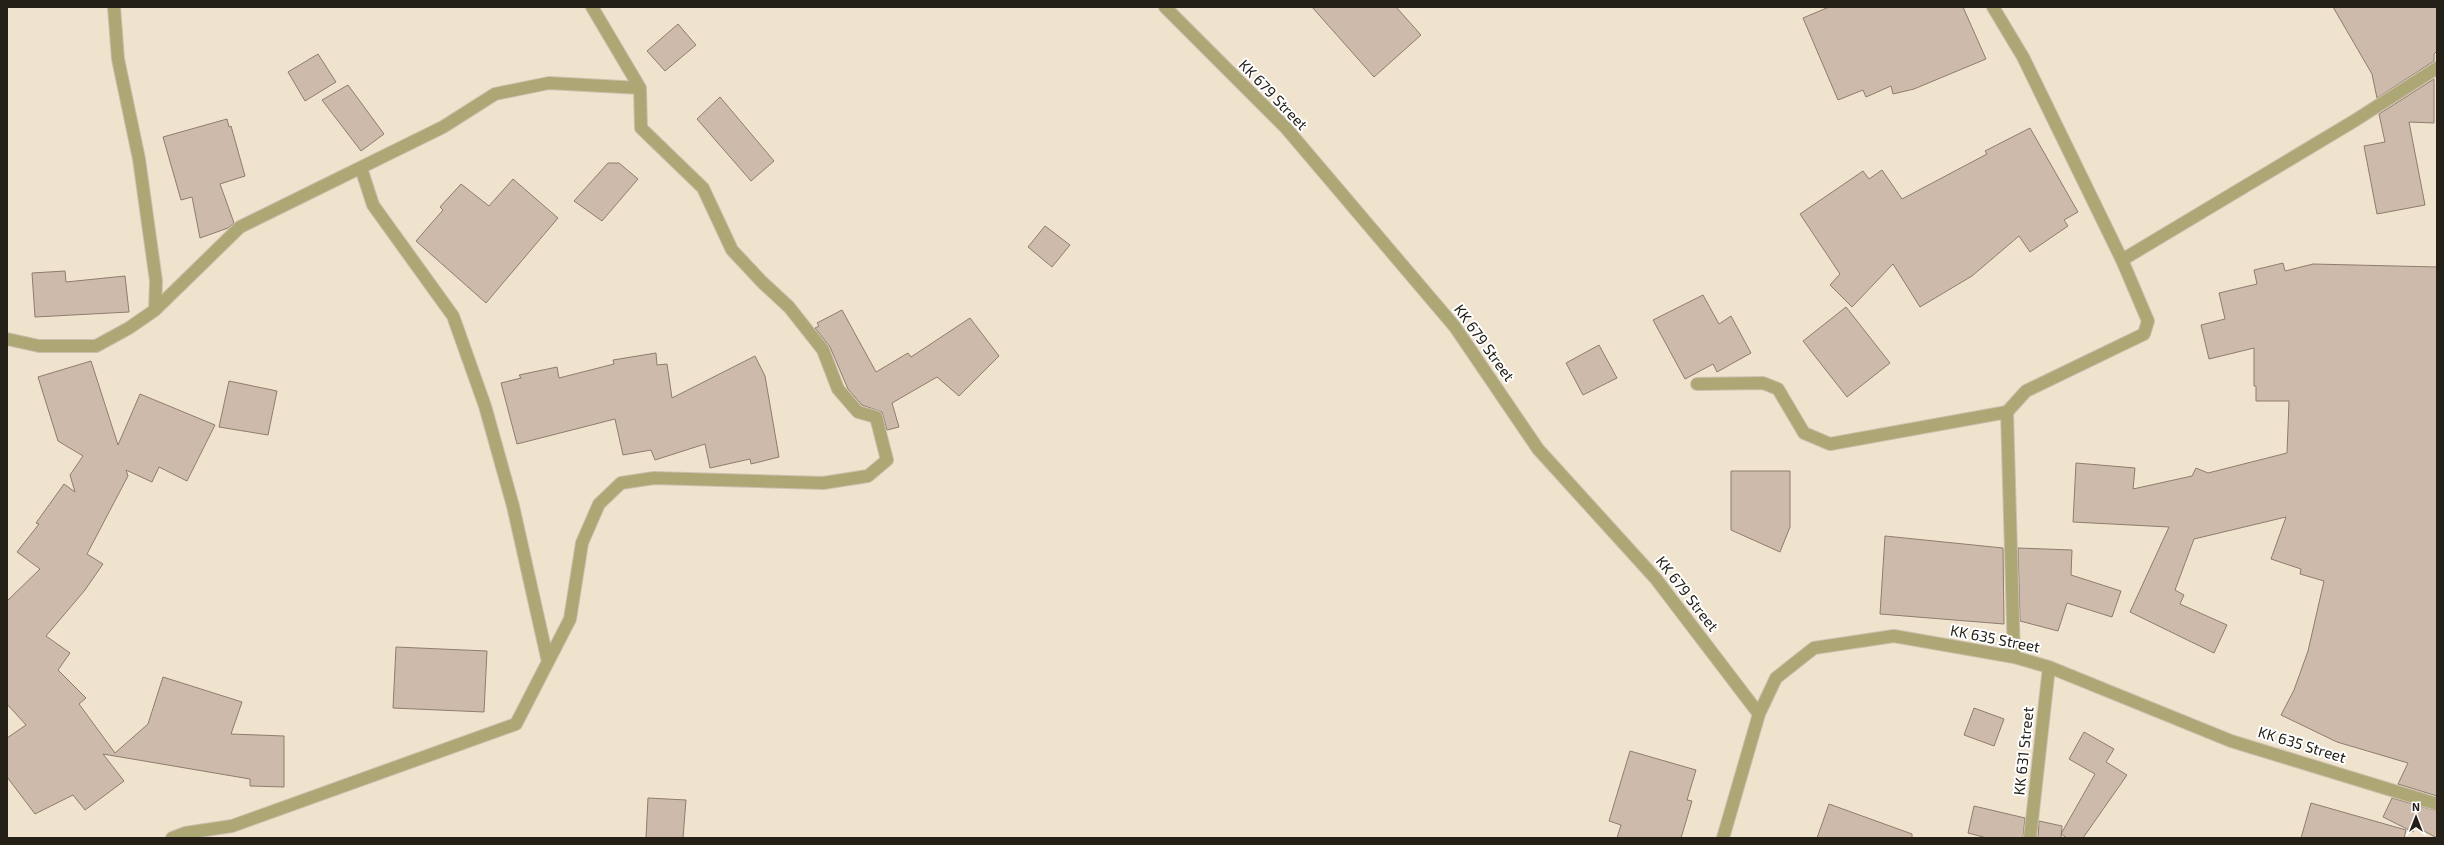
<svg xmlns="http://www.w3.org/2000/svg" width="2444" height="845" font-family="'Exo 2',sans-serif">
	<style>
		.building { fill: #cdbaaa; stroke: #8e7c6d }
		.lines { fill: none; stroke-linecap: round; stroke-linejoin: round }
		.service-casing { stroke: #cbc0ad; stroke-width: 14 }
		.minor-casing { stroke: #cbc0ad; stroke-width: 14 }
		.service { stroke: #ada675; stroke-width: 12 }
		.minor { stroke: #ada675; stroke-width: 12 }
		.labels { text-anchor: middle; stroke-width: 4; stroke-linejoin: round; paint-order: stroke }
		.street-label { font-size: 15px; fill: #242018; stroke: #fff }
	</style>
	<rect width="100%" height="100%" fill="#f0e3ce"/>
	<path class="building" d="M 1312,7 L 1396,7 L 1421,35 L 1374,77 Z
		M 1829,7 L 1963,7 L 1986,59 L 1914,89 L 1893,94 L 1891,86 L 1866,97 L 1863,90 L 1838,100 L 1803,18 Z
		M 2333,7 L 2437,7 L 2437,51 L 2434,54 L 2434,61 L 2377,98 L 2372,74 Z
		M 678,24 L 696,45 L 665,71 L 647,51 Z
		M 318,54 L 336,82 L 305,101 L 288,72 Z
		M 2434,79 L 2434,123 L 2409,122 L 2425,205 L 2377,214 L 2364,146 L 2385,142 L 2379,114 Z
		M 348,85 L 384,134 L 361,151 L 322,100 Z
		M 720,97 L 774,161 L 751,181 L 697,119 Z
		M 227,119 L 229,127 L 231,126 L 245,176 L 220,184 L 234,223 L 228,228 L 200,238 L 192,197 L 181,200 L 163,137 Z
		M 2030,128 L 2078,212 L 2064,220 L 2068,226 L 2030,252 L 2019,236 L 1972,276 L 1920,307 L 1893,264 L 1852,307 L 1830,285 L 1840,274 L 1800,214 L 1863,171 L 1869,179 L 1882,170 L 1902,199 L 1987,154 L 1985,151 Z
		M 608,163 L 619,163 L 638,179 L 602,221 L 574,201 Z
		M 513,179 L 558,218 L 486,303 L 416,241 L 443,210 L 440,207 L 461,184 L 489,206 Z
		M 1045,226 L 1070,245 L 1052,267 L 1028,247 Z
		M 2283,263 L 2285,271 L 2313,264 L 2437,267 L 2437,796 L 2398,784 L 2408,763 L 2337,742 L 2281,715 L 2294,690 L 2308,651 L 2324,581 L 2300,574 L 2301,569 L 2271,559 L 2286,517 L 2194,539 L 2175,590 L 2184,595 L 2180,604 L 2227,625 L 2214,653 L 2130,612 L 2169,527 L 2073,522 L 2076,463 L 2135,468 L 2133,489 L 2192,476 L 2196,468 L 2208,473 L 2287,453 L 2289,401 L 2256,401 L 2256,386 L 2254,386 L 2254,348 L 2209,359 L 2201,325 L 2225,319 L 2219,293 L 2257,284 L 2254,270 Z
		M 65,271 L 66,282 L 125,276 L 129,312 L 35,317 L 32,273 Z
		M 1703,295 L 1719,324 L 1731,316 L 1751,353 L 1717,372 L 1713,364 L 1685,379 L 1653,320 Z
		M 1846,307 L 1890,363 L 1847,397 L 1803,341 Z
		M 842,310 L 876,372 L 908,353 L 911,357 L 970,318 L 999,356 L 959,396 L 937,377 L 892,403 L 899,427 L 887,430 L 882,412 L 862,405 L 848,389 L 830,347 L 815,328 L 819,326 L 817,323 Z
		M 1599,345 L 1617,378 L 1583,395 L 1566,363 Z
		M 656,353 L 657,365 L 667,364 L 672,398 L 755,356 L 765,376 L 779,457 L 751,464 L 750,459 L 710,468 L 705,444 L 655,460 L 651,450 L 623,455 L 615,419 L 517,444 L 501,383 L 521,378 L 519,375 L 557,367 L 559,378 L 614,364 L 613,360 Z
		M 91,361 L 118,445 L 140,394 L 215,425 L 187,481 L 159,467 L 152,482 L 126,470 L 128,476 L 87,554 L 103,564 L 85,590 L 46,636 L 70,653 L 58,670 L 86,698 L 79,704 L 115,753 L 148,724 L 163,677 L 242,702 L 231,734 L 284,736 L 284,787 L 250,786 L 250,779 L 103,754 L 124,781 L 85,810 L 73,795 L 35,814 L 7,777 L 7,738 L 26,725 L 7,704 L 7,601 L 40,569 L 17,552 L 39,524 L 36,523 L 64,484 L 75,492 L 70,475 L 83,456 L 58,441 L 38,377 Z
		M 229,381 L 277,391 L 268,435 L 219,427 Z
		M 1731,471 L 1790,471 L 1790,527 L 1780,552 L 1731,530 Z
		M 1885,536 L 2003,548 L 2004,624 L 1880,614 Z
		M 2018,548 L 2072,550 L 2071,575 L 2121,591 L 2112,617 L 2067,603 L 2058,631 L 2020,621 Z
		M 396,647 L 487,651 L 484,712 L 393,708 Z
		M 1974,708 L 2004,719 L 1994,746 L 1964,735 Z
		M 2084,732 L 2114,749 L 2106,762 L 2127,775 L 2083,838 L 2067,838 L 2061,834 L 2095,774 L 2069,759 Z
		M 1630,751 L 1696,770 L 1687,800 L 1692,801 L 1681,838 L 1617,838 L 1621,825 L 1609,821 Z
		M 648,798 L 686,800 L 683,838 L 646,838 Z
		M 2392,798 L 2437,811 L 2437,838 L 2415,826 L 2413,832 L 2383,817 Z
		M 2311,803 L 2406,830 L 2404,838 L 2301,838 Z
		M 1829,804 L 1912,834 L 1912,838 L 1817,838 Z
		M 1974,806 L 2025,818 L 2023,838 L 1987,838 L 1968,833 Z
		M 2039,821 L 2062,826 L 2061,838 L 2038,838 Z"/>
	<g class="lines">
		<g class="service-casing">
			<path id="service" d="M 2122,260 L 2354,121 L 2437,68"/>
		</g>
		<g class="minor-casing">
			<path id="minor" d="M 114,7 L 118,59 L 139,159 L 156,281 L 155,310
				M 1165,7 L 1286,128 L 1455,327 L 1538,449 L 1656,579 L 1759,714
				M 1993,7 L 2023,57 L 2122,260 L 2148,321 L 2144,334 L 2026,391 L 2007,412 L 2014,657
				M 361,168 L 373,205 L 453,316 L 485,406 L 513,506 L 548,662
				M 7,339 L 39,346 L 96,346 L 129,328 L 155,310 L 240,227 L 443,127 L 495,94 L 549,83 L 640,88
				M 1697,384 L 1763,383 L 1778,389 L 1804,433 L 1830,444 L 2007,412
				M 172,838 L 185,833 L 232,826 L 516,724 L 570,619 L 582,543 L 599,504 L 621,483 L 654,478 L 823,483 L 868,476 L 887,460 L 876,417 L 858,412 L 838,389 L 823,350 L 789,307 L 762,282 L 732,250 L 703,188 L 641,128 L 640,88 L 592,7
				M 1723,838 L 1759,714 L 1776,678 L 1814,648 L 1894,636 L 2014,657 L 2049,667 L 2231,741 L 2437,804
				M 2030,838 L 2049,667"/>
		</g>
		<use href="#service" class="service"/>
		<use href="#minor" class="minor"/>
	</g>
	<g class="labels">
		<g class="street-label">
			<text transform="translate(1273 95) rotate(46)" y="5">KK 679 Street</text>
			<text transform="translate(1484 343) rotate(54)" y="5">KK 679 Street</text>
			<text transform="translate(1687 594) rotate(52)" y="5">KK 679 Street</text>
			<text transform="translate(1995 639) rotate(11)" y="5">KK 635 Street</text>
			<text transform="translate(2302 745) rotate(17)" y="5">KK 635 Street</text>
			<text transform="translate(2024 751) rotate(-84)" y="5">KK 631 Street</text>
		</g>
	</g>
	<rect width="2444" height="845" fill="none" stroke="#242018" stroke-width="16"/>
	<g transform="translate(2416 817)" stroke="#ffffff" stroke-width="3" paint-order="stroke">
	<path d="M0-3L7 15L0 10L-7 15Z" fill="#242018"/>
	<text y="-6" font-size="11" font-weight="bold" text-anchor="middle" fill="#242018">N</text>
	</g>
</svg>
